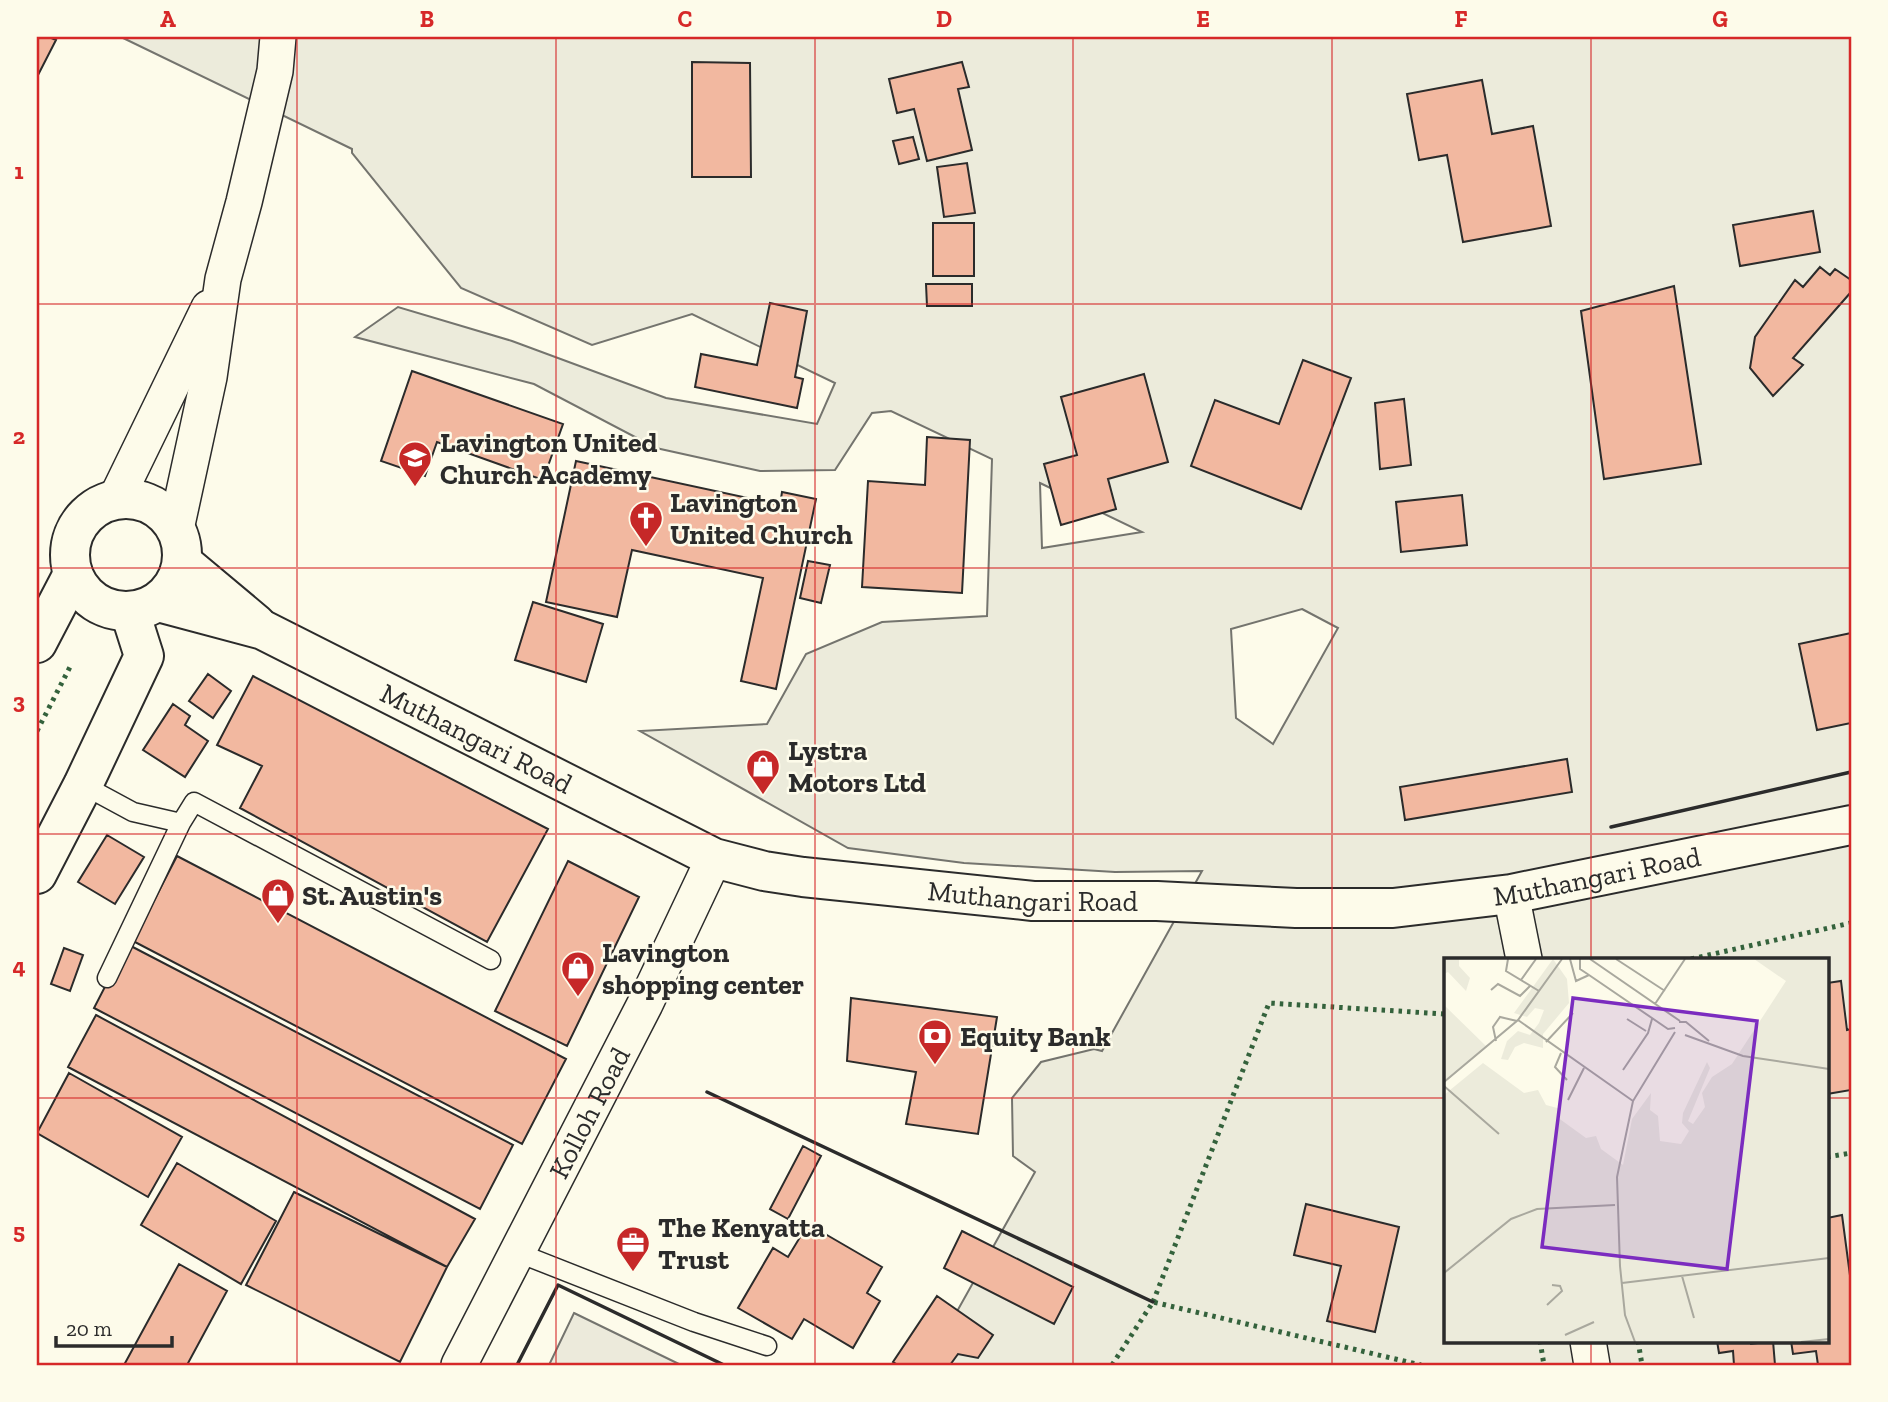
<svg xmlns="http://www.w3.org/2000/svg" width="1888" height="1402" font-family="'Zilla Slab',serif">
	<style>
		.green { fill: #ecebdb; stroke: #74746e; stroke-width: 2; fill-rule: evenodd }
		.parking { fill: #eceadb; stroke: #74746e; stroke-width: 2 }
		.building { fill: #f2b8a0; stroke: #2b2b2b; stroke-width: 2 }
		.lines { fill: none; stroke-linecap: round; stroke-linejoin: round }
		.service-casing { stroke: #2b2b2b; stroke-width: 21 }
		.minor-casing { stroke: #2b2b2b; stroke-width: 38 }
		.tertiary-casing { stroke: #2b2b2b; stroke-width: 42 }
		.service { stroke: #fdfbea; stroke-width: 18 }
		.minor { stroke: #fdfbea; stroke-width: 35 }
		.tertiary { stroke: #fdfbea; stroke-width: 38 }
		.hedge { stroke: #34623c; stroke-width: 5; stroke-dasharray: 3.5 5; stroke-linecap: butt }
		.wall { stroke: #2b2b2b; stroke-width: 3.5 }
		.grid { fill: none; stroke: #d62828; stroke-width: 2; stroke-opacity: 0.55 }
		.labels { text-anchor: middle; stroke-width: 5; stroke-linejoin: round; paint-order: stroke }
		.poi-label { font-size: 28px; font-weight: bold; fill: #2b2b2b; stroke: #fdfbea; text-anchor: start }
		.street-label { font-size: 28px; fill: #2b2b2b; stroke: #fdfbea }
		.inset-road { fill: none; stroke: #a9a89e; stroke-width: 2 }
		.view { fill: #7b2cbf; fill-opacity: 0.15; stroke: #7b2cbf; stroke-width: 3.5 }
		.inset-edge { fill: none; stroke: #2b2b2b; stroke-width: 3.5 }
		.neatline { fill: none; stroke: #d62828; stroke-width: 2.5 }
		.grid-label { font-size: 23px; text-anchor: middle; font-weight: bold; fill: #d62828 }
	</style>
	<rect width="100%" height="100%" fill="#fdfbea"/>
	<path class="green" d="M 121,37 L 1851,37 L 1851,1365 L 927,1365 L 1035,1172 L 1013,1156 L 1012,1098 L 1041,1062 L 1094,1049 L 1102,1051 L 1202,871 L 1115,872 L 964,863 L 848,848 L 640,731 L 767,724 L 806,654 L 882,622 L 987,616 L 992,459 L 891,411 L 872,413 L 835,470 L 760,471 L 656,448 L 534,384 L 355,337 L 398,307 L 512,341 L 666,398 L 817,424 L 835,383 L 692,314 L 592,345 L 461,288 L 352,153 L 352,149 ZM 1040,483 L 1142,532 L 1042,548 ZM 1302,609 L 1338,628 L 1273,744 L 1236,718 L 1231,629 ZM 1445,959 L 1827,959 L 1827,1341 L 1445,1341 Z"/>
	<path class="parking" d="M 574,1313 L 681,1365 L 549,1365 Z"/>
	<path class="building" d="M 37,37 L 49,37 L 56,40 L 37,77 Z
		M 692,62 L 750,63 L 751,177 L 692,177 Z
		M 962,62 L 969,87 L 958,89 L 972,150 L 927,161 L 914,109 L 897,113 L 889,79 Z
		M 1482,80 L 1492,134 L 1533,126 L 1551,226 L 1463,242 L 1447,155 L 1419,160 L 1407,94 Z
		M 913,137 L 919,159 L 899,164 L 893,141 Z
		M 967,163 L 975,213 L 944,217 L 937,167 Z
		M 1813,211 L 1820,252 L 1740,266 L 1733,225 Z
		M 933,223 L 974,223 L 974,276 L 933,276 Z
		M 1820,267 L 1830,275 L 1835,269 L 1851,280 L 1851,292 L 1793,358 L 1803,365 L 1773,396 L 1750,368 L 1755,337 L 1795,280 L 1803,287 Z
		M 926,284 L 972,284 L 972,306 L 927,306 Z
		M 1674,286 L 1701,464 L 1604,479 L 1581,311 Z
		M 770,303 L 807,311 L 795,377 L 803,379 L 797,408 L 695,387 L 701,354 L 757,365 Z
		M 1303,360 L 1351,378 L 1301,509 L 1191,466 L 1215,400 L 1279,424 Z
		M 412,371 L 563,424 L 543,480 L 437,442 L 425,476 L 381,461 Z
		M 1144,374 L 1168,462 L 1108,479 L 1116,509 L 1061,525 L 1044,464 L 1077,455 L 1061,397 Z
		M 1404,399 L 1411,465 L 1380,469 L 1375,403 Z
		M 927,437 L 970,440 L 962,593 L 862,587 L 868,481 L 925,485 Z
		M 576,461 L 780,505 L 782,492 L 816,499 L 776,689 L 741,681 L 763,578 L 632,550 L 617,617 L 546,602 Z
		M 1462,495 L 1467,545 L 1401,552 L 1396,502 Z
		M 808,561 L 830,565 L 821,603 L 800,598 Z
		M 533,602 L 603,624 L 586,682 L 515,660 Z
		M 1851,633 L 1851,723 L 1817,730 L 1799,644 Z
		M 208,674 L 231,691 L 213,718 L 189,701 Z
		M 253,676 L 548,829 L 487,942 L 240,808 L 262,766 L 217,745 Z
		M 173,704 L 190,716 L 185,725 L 208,741 L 185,777 L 143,750 Z
		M 1567,759 L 1572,792 L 1405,820 L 1400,787 Z
		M 107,835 L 144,857 L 115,904 L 78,882 Z
		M 177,856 L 566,1059 L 522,1144 L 133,941 Z
		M 568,861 L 639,897 L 567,1046 L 495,1011 Z
		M 127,944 L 513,1145 L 480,1209 L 94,1008 Z
		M 64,948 L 83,955 L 70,991 L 51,984 Z
		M 1841,981 L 1847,1030 L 1851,1029 L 1851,1090 L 1827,1094 L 1827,983 Z
		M 851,998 L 997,1017 L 978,1134 L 906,1124 L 916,1072 L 847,1061 Z
		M 96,1015 L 475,1219 L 447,1267 L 68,1067 Z
		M 69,1073 L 182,1137 L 148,1197 L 37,1133 Z
		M 803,1146 L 821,1156 L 788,1219 L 770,1209 Z
		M 177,1163 L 276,1221 L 241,1284 L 141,1225 Z
		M 294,1192 L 447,1267 L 400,1362 L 246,1285 Z
		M 1306,1204 L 1399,1227 L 1375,1332 L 1327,1321 L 1341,1266 L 1294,1255 Z
		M 1842,1215 L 1851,1283 L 1851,1365 L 1818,1365 L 1816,1351 L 1793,1354 L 1791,1341 L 1827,1341 L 1827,1218 Z
		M 808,1224 L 882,1267 L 867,1293 L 880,1301 L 853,1348 L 804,1319 L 792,1339 L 738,1308 L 773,1248 L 788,1257 Z
		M 962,1231 L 1073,1287 L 1054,1324 L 944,1268 Z
		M 179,1264 L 227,1291 L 187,1365 L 124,1365 Z
		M 937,1296 L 993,1335 L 978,1358 L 958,1354 L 950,1365 L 898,1365 L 893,1362 Z
		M 1717,1341 L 1750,1341 L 1751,1344 L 1773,1341 L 1775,1365 L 1734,1365 L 1733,1351 L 1719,1353 Z"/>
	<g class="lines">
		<g class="service-casing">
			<path id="service" d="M 83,785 L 133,812 L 181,823 L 194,802 L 491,960
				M 107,978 L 181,823
				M 516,1252 L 694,1322 L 767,1346"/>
		</g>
		<g class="minor-casing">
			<g id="minor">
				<path d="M 116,499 L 209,308"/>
				<path d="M 176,529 L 209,377 L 223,279 L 244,202 L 275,71 L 278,37"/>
				<path d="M 1511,894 L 1524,959"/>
				<path d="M 1588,1341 L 1592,1365"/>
				<path id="s1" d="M 459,1365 L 645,1004 L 714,858"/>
			</g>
		</g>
		<g class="tertiary-casing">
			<g id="tertiary">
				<circle cx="126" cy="555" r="56"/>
				<path d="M 182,562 L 256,624"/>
				<path id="s2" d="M 158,602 L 263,630 L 714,858 L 764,871 L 803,877 L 1033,901 L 1157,901 L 1296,908 L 1393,908 L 1511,894 L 1851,825"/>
				<path d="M 37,643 L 73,574"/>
				<path d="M 37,874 L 83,785 L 144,656 L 130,612"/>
			</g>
		</g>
		<use href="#service" class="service"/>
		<use href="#minor" class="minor"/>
		<use href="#tertiary" class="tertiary"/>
		<path class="hedge" d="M 37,731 L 71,665
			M 1691,959 L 1851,923
			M 1827,1157 L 1851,1153
			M 1153,1302 L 1269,1003 L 1445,1014
			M 1540,1341 L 1544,1365
			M 1638,1341 L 1642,1365
			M 1112,1365 L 1153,1302 L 1421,1365"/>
		<path class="wall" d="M 1611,827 L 1851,772
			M 707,1092 L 1153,1302
			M 517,1365 L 558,1285 L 724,1365"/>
	</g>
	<path class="grid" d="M 297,37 L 297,1365M 556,37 L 556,1365M 815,37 L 815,1365M 1073,37 L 1073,1365M 1332,37 L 1332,1365M 1591,37 L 1591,959M 37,304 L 1851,304M 37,568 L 1851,568M 37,834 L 1851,834M 37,1098 L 1445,1098M 1827,1098 L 1851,1098M 1591,1341 L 1591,1365"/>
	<defs>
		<g id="school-pin" transform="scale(1.75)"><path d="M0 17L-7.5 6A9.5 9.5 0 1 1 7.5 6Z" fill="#c62828" stroke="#fdfbea"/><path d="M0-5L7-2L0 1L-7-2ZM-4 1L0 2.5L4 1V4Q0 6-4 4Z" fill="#fff"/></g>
		<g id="church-pin" transform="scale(1.75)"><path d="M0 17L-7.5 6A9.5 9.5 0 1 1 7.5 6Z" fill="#c62828" stroke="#fdfbea"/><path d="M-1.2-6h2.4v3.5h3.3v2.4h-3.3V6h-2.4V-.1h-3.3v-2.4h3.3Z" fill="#fff"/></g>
		<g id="shop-pin" transform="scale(1.75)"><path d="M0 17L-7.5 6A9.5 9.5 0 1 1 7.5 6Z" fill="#c62828" stroke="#fdfbea"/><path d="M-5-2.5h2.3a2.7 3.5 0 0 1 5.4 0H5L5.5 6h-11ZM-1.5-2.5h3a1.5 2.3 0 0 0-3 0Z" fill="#fff"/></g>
		<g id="bank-pin" transform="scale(1.75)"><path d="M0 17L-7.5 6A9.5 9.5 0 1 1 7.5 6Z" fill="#c62828" stroke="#fdfbea"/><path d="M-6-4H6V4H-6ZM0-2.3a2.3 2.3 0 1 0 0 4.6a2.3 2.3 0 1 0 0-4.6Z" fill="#fff"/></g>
		<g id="office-pin" transform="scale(1.75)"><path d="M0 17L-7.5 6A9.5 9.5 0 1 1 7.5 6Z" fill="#c62828" stroke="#fdfbea"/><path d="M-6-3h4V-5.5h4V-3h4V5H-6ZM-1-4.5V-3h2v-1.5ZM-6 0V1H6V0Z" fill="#fff"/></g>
	</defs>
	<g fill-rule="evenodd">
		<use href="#school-pin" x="415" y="458"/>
		<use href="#church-pin" x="646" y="518"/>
		<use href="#shop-pin" x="763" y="766"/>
		<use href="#shop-pin" x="278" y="895"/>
		<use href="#shop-pin" x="578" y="968"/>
		<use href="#bank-pin" x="935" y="1036"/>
		<use href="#office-pin" x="633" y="1243"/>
	</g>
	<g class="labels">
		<g class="poi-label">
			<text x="440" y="452">Lavington United<tspan x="440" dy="32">Church Academy</tspan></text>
			<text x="670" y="512">Lavington<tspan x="670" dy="32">United Church</tspan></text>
			<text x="788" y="760">Lystra<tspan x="788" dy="32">Motors Ltd</tspan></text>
			<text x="302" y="905">St. Austin's</text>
			<text x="602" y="962">Lavington<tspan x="602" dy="32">shopping center</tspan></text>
			<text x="960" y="1046">Equity Bank</text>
			<text x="658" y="1237">The Kenyatta<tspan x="658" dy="32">Trust</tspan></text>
		</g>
		<g class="street-label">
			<text dy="10" stroke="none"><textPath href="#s2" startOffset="348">Muthangari Road</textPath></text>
			<text dy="10" stroke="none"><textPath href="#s2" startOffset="1503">Muthangari Road</textPath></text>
			<text dy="10" stroke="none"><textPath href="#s2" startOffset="936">Muthangari Road</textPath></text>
			<text dy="10" stroke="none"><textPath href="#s1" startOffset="284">Kolloh Road</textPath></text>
		</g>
	</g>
	<g transform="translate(1444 958)">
		<rect width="385" height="385" fill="#fdfbea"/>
		<path d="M 0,1 L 15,1 L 15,8 L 26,20 L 22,33 L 4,14 L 0,16 ZM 109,1 L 123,21 L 125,45 L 99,76 L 99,90 L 80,85 L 71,89 L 64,102 L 57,101 L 63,83 L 74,73 L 86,77 L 95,65 L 100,52 L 91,50 L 83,59 L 70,55 ZM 310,1 L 385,1 L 385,384 L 0,384 L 0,137 L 39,105 L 80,135 L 94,132 L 102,147 L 117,151 L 113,159 L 142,180 L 152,178 L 157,191 L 179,207 L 188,161 L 207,135 L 206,152 L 214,158 L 216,183 L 237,186 L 245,173 L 238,165 L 239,155 L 263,104 L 266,110 L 244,163 L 249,166 L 261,149 L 258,135 L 268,119 L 288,106 L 342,23 ZM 0,47 L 43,89 L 0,125 Z" fill="#ecebdb"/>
		<path class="inset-road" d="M 64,1 L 62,13 L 95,33M 126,1 L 132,23 L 145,17M 136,1 L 136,11 L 145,17 L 224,71 L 231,70M 146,1 L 236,63M 172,1 L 221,33M 77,22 L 92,1M 47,32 L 54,26 L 76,38 L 86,28M 211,46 L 241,1M 183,61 L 202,73M 74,62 L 189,143M 235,64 L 242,64 L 265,83M 241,77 L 299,98 L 385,111M 52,83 L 49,69 L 56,59 L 73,63M 102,84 L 129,55M 117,95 L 111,109 L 123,122M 179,112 L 204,75 L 208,61M 0,124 L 74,62 L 118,1M 0,128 L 55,176M 124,142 L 140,110M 0,315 L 67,261 L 93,251 L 171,247M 238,318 L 250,360M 178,325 L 385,300M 103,347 L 118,333 L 116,328 L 108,327M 121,377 L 150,364M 191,384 L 181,357 L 176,308 L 173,219 L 189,143 L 231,74M 357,384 L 385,381"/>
		<path class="view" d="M 129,40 L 313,63 L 283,311 L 98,289 Z"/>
		<rect width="385" height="385" class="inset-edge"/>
	</g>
	<rect width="1888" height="1402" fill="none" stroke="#fdfbea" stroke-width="77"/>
	<path d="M56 1336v10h116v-10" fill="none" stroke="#2b2b2b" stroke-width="3.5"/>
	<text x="66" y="1336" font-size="21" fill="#2b2b2b" stroke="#fdfbea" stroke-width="5" paint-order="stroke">20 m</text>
	<rect x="38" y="38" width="1812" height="1326" class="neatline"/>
	<g class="grid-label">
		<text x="168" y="27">A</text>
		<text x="427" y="27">B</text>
		<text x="685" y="27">C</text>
		<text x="944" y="27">D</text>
		<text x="1203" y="27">E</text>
		<text x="1461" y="27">F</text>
		<text x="1720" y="27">G</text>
		<text x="19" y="179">1</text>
		<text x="19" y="444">2</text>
		<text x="19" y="709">3</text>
		<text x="19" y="974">4</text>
		<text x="19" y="1239">5</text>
	</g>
</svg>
